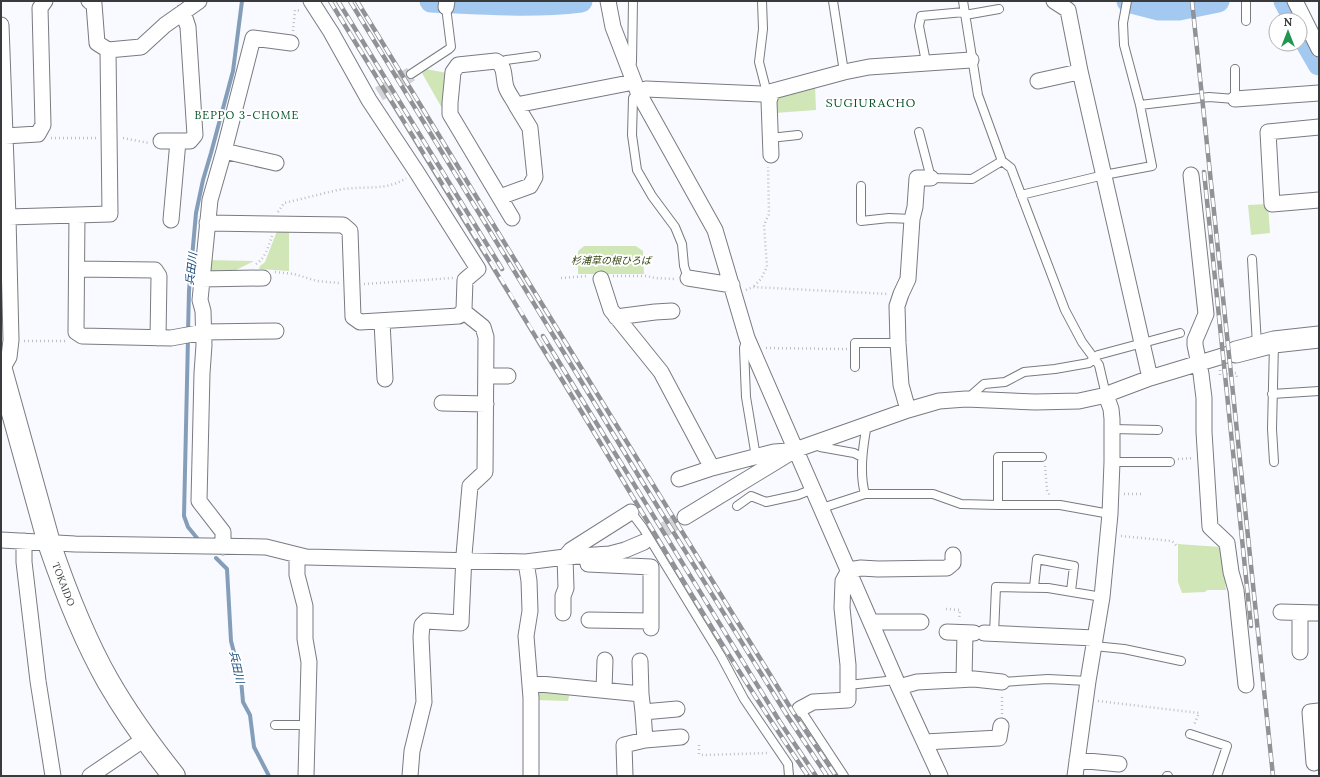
<svg xmlns="http://www.w3.org/2000/svg" width="1320" height="777" font-family="Lora,'Noto Sans JP',serif">
	<style>
		.green { fill: #d1e6b6 }
		.lines { fill: none; stroke-linecap: round; stroke-linejoin: round }
		.stream { stroke: #849eba; stroke-width: 4 }
		.river { stroke: #a4c9f0; stroke-width: 23 }
		.street-tunnel { stroke: #d3d4d8; stroke-width: 15; stroke-dasharray: 15 8; stroke-linecap: butt }
		.lane-casing { stroke: #797b80; stroke-width: 10 }
		.street-casing { stroke: #797b80; stroke-width: 17 }
		.secondary-casing { stroke: #797b80; stroke-width: 23 }
		.highway-casing { stroke: #797b80; stroke-width: 24 }
		.path { stroke: #bebfc3; stroke-width: 2.5; stroke-dasharray: 1 3; stroke-linecap: butt }
		.lane { stroke: #fff; stroke-width: 8 }
		.street { stroke: #fff; stroke-width: 15 }
		.secondary { stroke: #fff; stroke-width: 21 }
		.highway { stroke: #fff; stroke-width: 22 }
		.rail-casing { stroke: #919295; stroke-width: 4.5 }
		.rail { stroke: #fff; stroke-width: 3; stroke-dasharray: 9; stroke-linecap: butt }
		.labels { text-anchor: middle; stroke-width: 4; stroke-linejoin: round; paint-order: stroke }
		.park-label { font-size: 10px; font-style: italic; fill: #334511; stroke: #fff }
		.street-label { font-size: 10px; fill: #393a3c; stroke: #fff }
		.neighbourhood-label { font-size: 11px; letter-spacing: 1px; fill: #07552a; stroke: #fff }
		.water-label { font-size: 11px; font-style: italic; fill: #134879; stroke: #fff }
		.quarter-label { font-size: 12px; letter-spacing: 1px; fill: #07552a; stroke: #fff }
	</style>
	<rect width="100%" height="100%" fill="#f9faff"/>
	<path class="green" d="M 426,69 L 447,73 L 443,110 L 422,73 Z
		M 815,85 L 816,110 L 775,113 L 774,104 L 782,93 Z
		M 1268,204 L 1270,233 L 1251,235 L 1248,205 Z
		M 277,231 L 289,231 L 289,271 L 259,269 L 260,266 L 265,262 Z
		M 584,246 L 636,246 L 643,251 L 644,274 L 578,274 L 578,251 Z
		M 207,260 L 254,261 L 236,270 L 212,271 L 207,268 Z
		M 1178,544 L 1221,547 L 1226,590 L 1207,590 L 1205,592 L 1182,593 L 1178,582 Z
		M 538,688 L 570,692 L 568,701 L 534,700 Z"/>
	<g class="lines">
		<path class="stream" d="M 188,332 L 189,291 L 196,213 L 203,180 L 211,153 L 233,71 L 242,1
			M 188,338 L 184,516 L 188,527 L 197,538
			M 216,558 L 227,569 L 231,641 L 241,679 L 243,702 L 250,715 L 254,747 L 269,776"/>
		<path class="river" d="M 431,1 C 481,3 531,7 581,1
			M 1128,1 L 1159,9 L 1179,9 L 1218,1
			M 1285,1 L 1295,20
			M 1300,31 L 1319,64"/>
		<path class="street-tunnel" d="M 379,94 L 411,74
			M 644,542 L 685,517"/>
		<g class="lane-casing">
			<path id="lane" d="M 762,1 L 763,29 L 759,62 L 767,93
				M 833,1 L 844,72
				M 963,1 L 978,95 L 1002,161 L 1011,168 L 1065,310 L 1082,342 L 1099,365 L 1106,395
				M 1246,1 L 1246,21
				M 965,15 L 999,9
				M 926,62 L 919,26 L 921,16 L 964,12
				M 500,63 L 506,60 L 536,56
				M 631,65 L 632,62 L 633,1
				M 411,74 L 449,49 L 451,47 L 446,7
				M 638,92 L 633,98 L 632,135 L 637,170 L 652,196 L 675,227 L 682,244 L 684,266 L 688,278
				M 1140,105 L 1209,97 L 1235,99 L 1235,69
				M 919,132 L 931,178 L 972,179 L 1002,161
				M 770,138 L 798,135
				M 861,186 L 861,221 L 889,218 L 912,219
				M 1021,195 L 1104,175 L 1152,166 L 1140,105 L 1124,45 L 1123,23 L 1127,1
				M 1252,259 L 1257,345
				M 746,340 L 744,348 L 746,397 L 756,457
				M 1274,343 L 1272,429 L 1274,462
				M 855,367 L 855,343 L 898,343
				M 1272,394 L 1319,391
				M 967,399 L 984,384 L 1005,382 L 1024,372 L 1055,369 L 1089,363 L 1098,355 L 1180,333
				M 1112,429 L 1158,430
				M 817,442 L 820,447 L 854,453 L 862,457
				M 1112,462 L 1170,462
				M 865,494 C 859,472 863,446 867,424
				M 998,505 L 998,457 L 1042,457
				M 737,506 L 751,496 L 766,502 L 798,495 L 813,489
				M 822,508 L 865,494 L 933,494 L 961,504 L 998,505 L 1060,505 L 1110,514
				M 631,512 L 643,528 L 721,656 L 744,699 L 788,764 L 789,776
				M 1034,587 L 1037,559 L 1074,566 L 1071,591
				M 994,634 L 996,587 L 1048,588 L 1102,597
				M 1094,646 L 1124,649 L 1181,661
				M 1002,682 L 1048,679 L 1088,681
				M 848,685 L 896,680
				M 800,709 L 844,776
				M 275,725 L 307,725
				M 1190,734 L 1227,746 L 1217,776
				M 1167,776 L 1168,776"/>
		</g>
		<g class="street-casing">
			<path id="street" d="M 89,1 L 94,4 L 97,43 L 108,50 L 141,47 L 165,25 L 199,1
				M 608,1 L 613,27 L 638,92 L 715,230 L 747,338 L 899,687 L 940,776
				M 1054,1 L 1068,10 L 1080,71 L 1150,378
				M 1295,1 L 1319,49
				M 446,7 L 447,1
				M 1,25 L 8,217 L 11,340 L 9,357 L 1,371
				M 1038,81 L 1074,73 L 1080,71
				M 638,92 L 646,89 L 762,94 L 844,72 L 869,67 L 971,60
				M 1235,99 L 1319,93
				M 1319,127 L 1268,132 L 1272,204 L 1319,200
				M 5,136 L 38,134 L 43,125 L 40,8 L 45,1
				M 161,141 L 190,141 L 195,135 L 188,27 L 183,12
				M 224,151 L 276,163
				M 771,155 L 769,101 L 772,92
				M 1191,175 L 1206,314 L 1195,340 L 1195,345 L 1201,374 L 1204,398 L 1204,432 L 1210,527 L 1227,543 L 1231,572 L 1236,590 L 1246,685
				M 500,197 L 530,186 L 535,177 L 530,128 L 516,105
				M 77,215 L 76,332 L 82,336 L 171,338 L 204,332 L 276,331
				M 8,217 L 110,214 L 108,50
				M 512,218 L 450,114 L 450,103 L 453,72 L 458,65 L 496,61 C 506,66 503,78 506,87 C 508,93 513,99 516,105 L 634,82
				M 171,220 L 178,141
				M 207,223 L 343,225 L 350,231 L 353,317 L 360,322 L 459,316 L 464,309 L 465,280 L 478,269 L 416,171 L 369,100 L 331,32 L 311,1
				M 77,269 L 155,270 L 159,276 L 158,338
				M 688,278 L 732,285
				M 201,279 L 263,278
				M 601,279 L 611,310 L 661,372 L 712,468
				M 616,317 L 655,312 L 672,311
				M 382,322 L 385,379
				M 486,376 L 508,376
				M 442,403 L 486,404
				M 908,410 L 901,385 L 898,343 L 897,306 L 901,294 L 908,279 L 912,219 L 915,207 L 917,178 L 931,178
				M 679,479 L 712,468 L 774,452 L 788,451
				M 685,517 L 795,450 L 908,410 L 939,401 L 966,399 L 1035,402 L 1079,401 L 1102,396 L 1150,378 L 1236,352
				M 1,540 L 75,544 L 266,547 L 306,557 L 526,562 L 565,557 L 610,554 L 625,550 L 644,542
				M 24,541 L 24,562 L 38,681 L 53,776
				M 223,547 L 223,532 L 199,501 L 202,373 L 204,345 L 203,311 L 200,300 L 210,200 L 224,151 L 253,38 L 291,43
				M 297,555 L 297,575 L 305,606 L 305,639 L 309,662 L 306,776
				M 526,562 L 529,581 L 530,611 L 526,636 L 531,698 L 531,776
				M 588,564 L 651,567 L 651,628
				M 1281,612 L 1319,613
				M 563,613 L 563,596 L 566,588 L 565,557 L 571,550 L 631,512
				M 589,620 L 651,621
				M 871,622 L 921,622
				M 947,632 L 974,633
				M 984,633 L 1095,638
				M 1300,652 L 1300,613
				M 640,661 L 641,694
				M 964,679 L 965,633
				M 530,683 L 641,694 L 643,712 L 645,740 L 624,745 L 625,776
				M 899,687 L 917,682 L 974,679 L 1002,682
				M 604,690 L 605,660
				M 800,709 L 813,702 L 848,700 L 848,665 L 842,608 L 843,581 L 849,570 L 861,568 L 878,569 L 947,568 L 953,563 L 953,555
				M 643,712 L 677,709
				M 645,740 L 681,737
				M 925,742 L 999,738 L 1001,726
				M 1077,760 L 1119,764
				M 1314,763 L 1310,712 L 1319,711
				M 90,776 L 146,738
				M 410,776 L 412,751 L 424,702 L 421,637 L 422,625 L 426,621 L 461,623 L 464,555 L 470,486 L 485,472 L 486,337 L 483,327 L 463,311
				M 1075,776 L 1088,681 L 1102,597 L 1110,514 L 1112,462 L 1112,419 L 1111,409 L 1106,395"/>
		</g>
		<g class="secondary-casing">
			<path id="secondary" d="M 1236,352 L 1274,342 L 1319,337"/>
		</g>
		<g class="highway-casing">
			<path id="highway" d="M 1,370 L 49,543 C 65,590 83,637 108,681 C 127,714 150,746 174,776"/>
		</g>
		<path class="path" d="M 293,31 L 295,10 L 302,11
			M 51,138 L 96,138
			M 123,138 L 149,143
			M 278,212 L 284,203 C 302,199 320,194 338,190 C 361,185 386,192 406,178
			M 256,264 C 265,259 269,245 272,236
			M 275,272 L 294,274 L 317,281 L 339,283
			M 613,276 L 646,276 L 655,278 L 676,279
			M 561,278 L 588,276
			M 364,284 L 453,278
			M 754,286 L 761,279 L 767,267 L 764,225 L 769,214 L 768,167
			M 746,290 L 753,287 L 888,294
			M 24,341 L 67,341
			M 766,348 L 847,349
			M 1220,370 L 1220,375 L 1236,373 L 1237,377
			M 1178,459 L 1193,458
			M 1045,466 L 1047,490 L 1050,496
			M 1124,494 L 1144,494
			M 1121,536 L 1172,541 L 1178,547
			M 946,609 L 960,610 L 959,620
			M 1098,701 L 1199,713 L 1194,725
			M 1002,714 L 1002,695
			M 699,745 L 699,754 L 703,755 L 768,753"/>
		<use href="#lane" class="lane"/>
		<use href="#street" class="street"/>
		<use href="#secondary" class="secondary"/>
		<use href="#highway" class="highway"/>
		<g class="rail-casing">
			<path id="rail" d="M 330,1 C 414,137 498,273 581,411 C 655,533 727,658 808,776
				M 338,1 L 502,269
				M 350,1 L 643,483 L 788,717 L 827,776
				M 357,1 L 529,283 L 793,712 L 836,776
				M 1192,1 L 1273,776
				M 1204,172 L 1251,626
				M 543,336 L 780,722 L 816,776"/>
		</g>
		<use href="#rail" class="rail"/>
	</g>
	<g class="labels">
		<g class="park-label">
			<text x="611" y="264">杉浦草の根ひろば</text>
		</g>
		<g class="street-label">
			<text transform="translate(64 584) rotate(69)" y="4">TOKAIDO</text>
		</g>
		<g class="neighbourhood-label">
			<text x="247" y="119">BEPPO 3-CHOME</text>
		</g>
		<g class="water-label">
			<text transform="translate(191 269) rotate(-84)" y="4">兵田川</text>
			<text transform="translate(237 667) rotate(77)" y="4">兵田川</text>
		</g>
		<g class="quarter-label">
			<text x="871" y="107">SUGIURACHO</text>
		</g>
	</g>
	<rect width="1320" height="777" fill="none" stroke="#393a3c" stroke-width="4"/>
	<g transform="translate(1288 32)"><circle r="19" fill="#ffffff" stroke="#b0b0b1"/>
	<path d="M0-3L7 15L0 10L-7 15Z" fill="#219651"/>
	<text y="-6" font-size="11" font-weight="bold" text-anchor="middle" fill="#393a3c">N</text>
	</g>
</svg>
